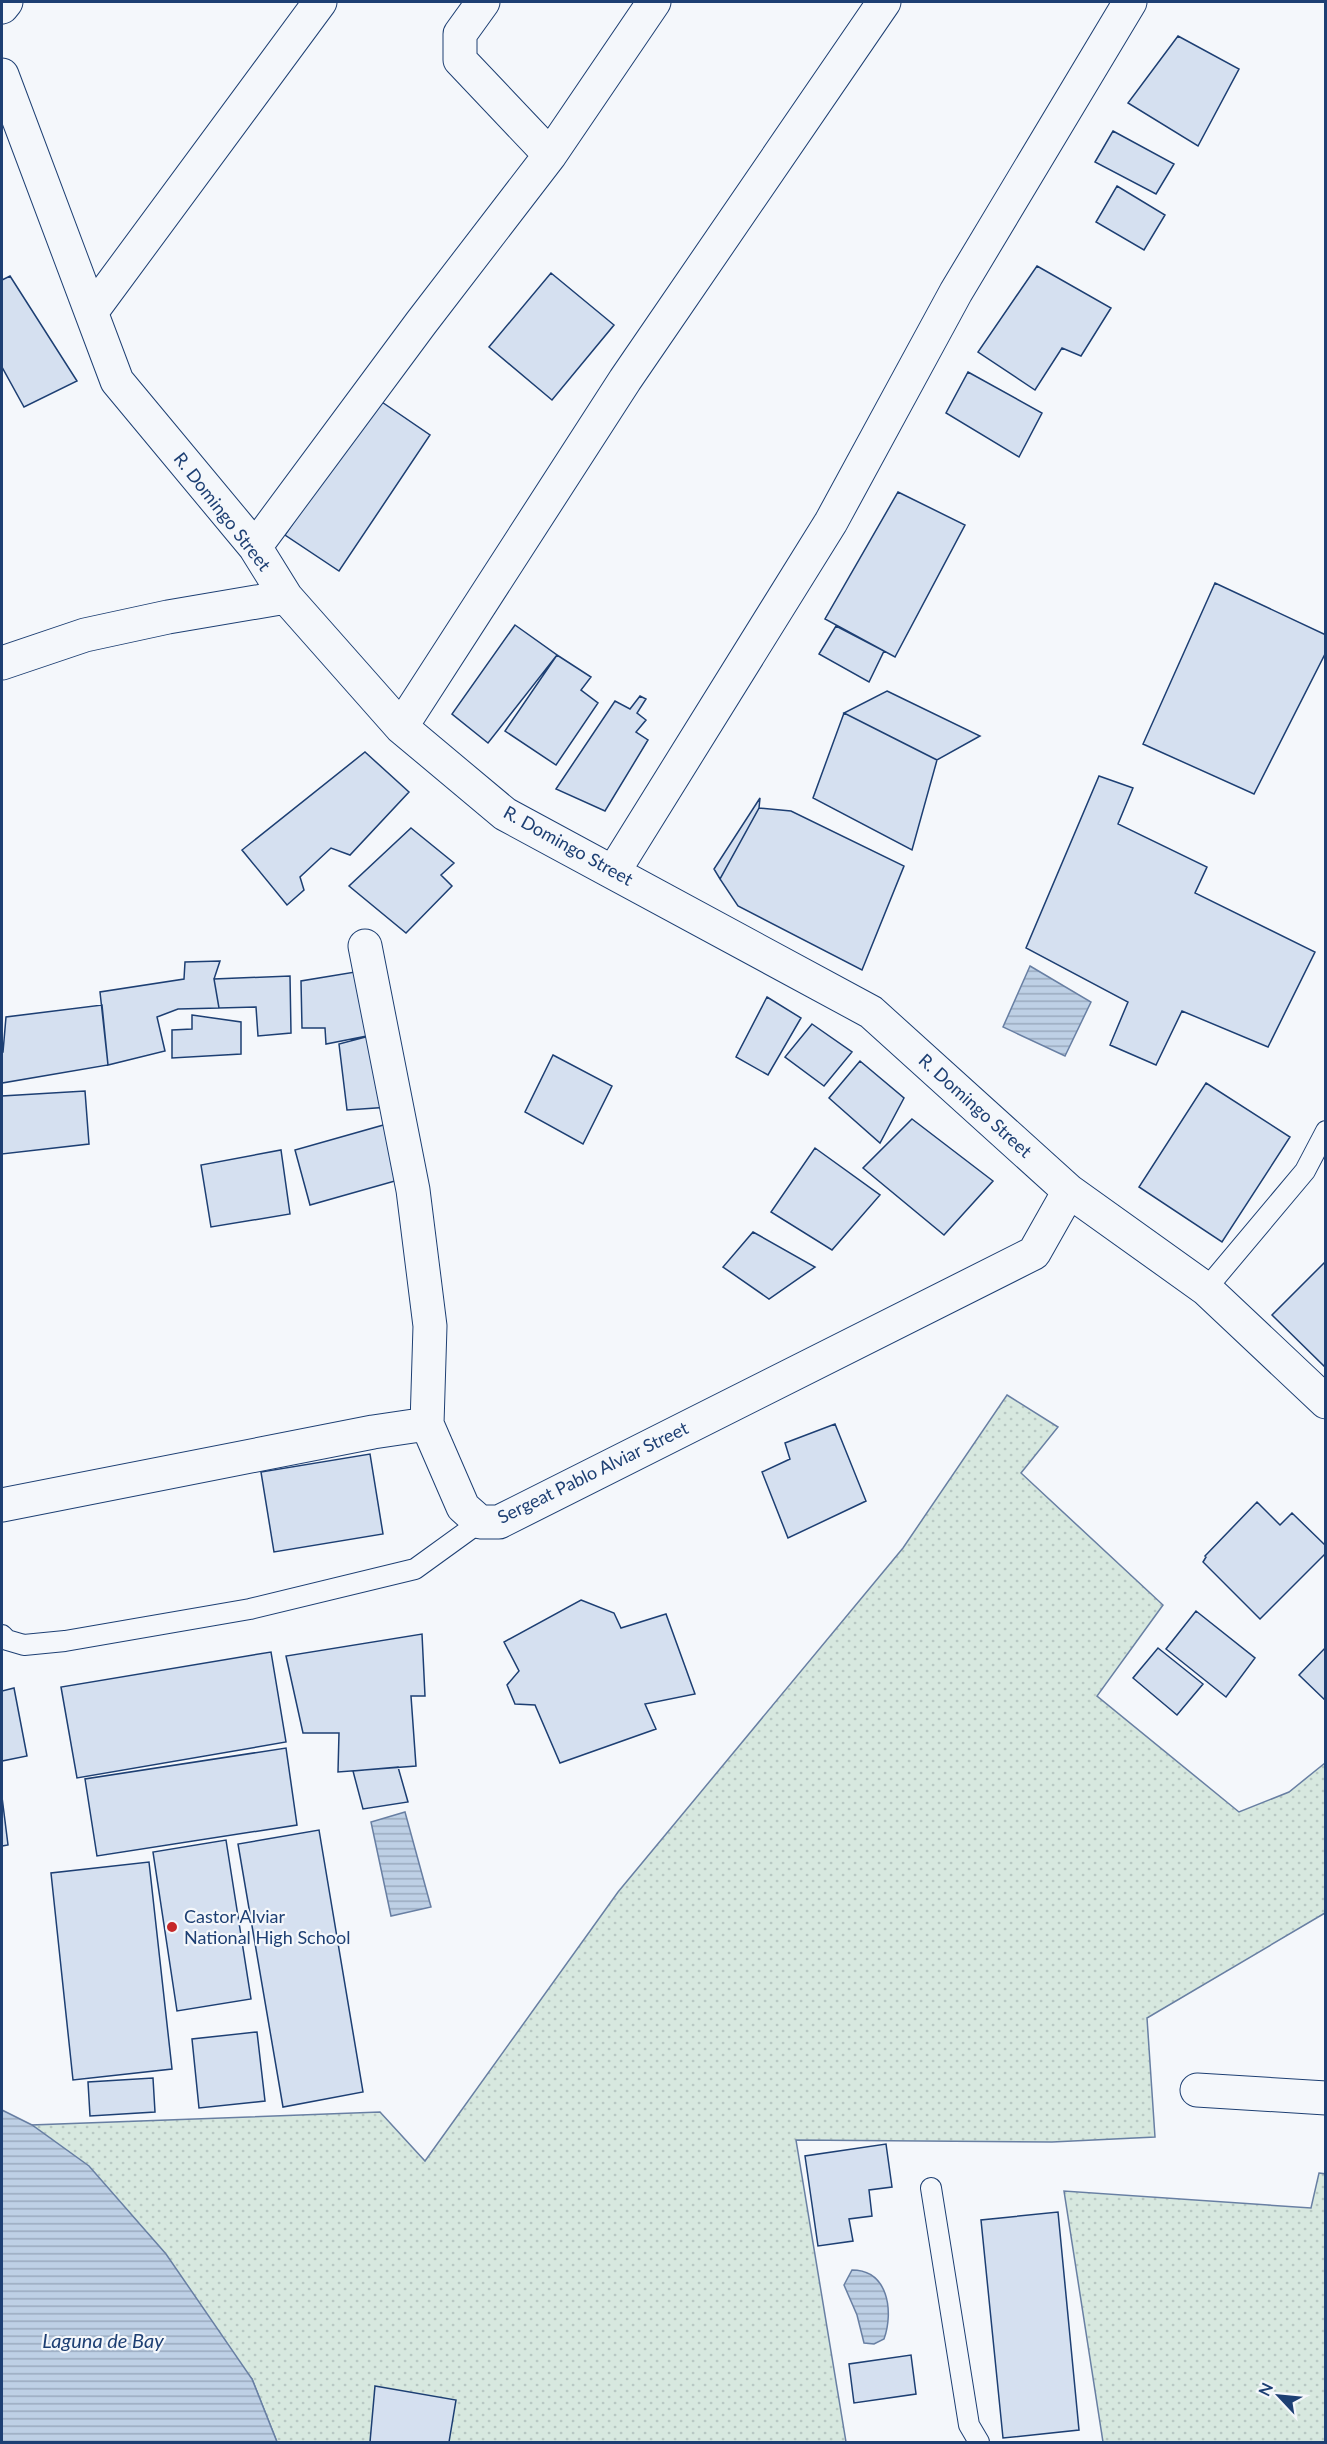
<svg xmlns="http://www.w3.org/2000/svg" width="1327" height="2444" font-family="Lato,sans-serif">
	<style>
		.grass { fill: url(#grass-dots); stroke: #687fa3; stroke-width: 1.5 }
		.water { fill: url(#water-rules); stroke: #687fa3; stroke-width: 1.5 }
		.building { fill: #d5e0f0; stroke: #1d3f73; stroke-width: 1.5 }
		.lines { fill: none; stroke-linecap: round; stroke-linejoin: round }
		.service-casing { stroke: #1d3f73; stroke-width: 22 }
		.minor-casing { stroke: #1d3f73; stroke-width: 35 }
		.service { stroke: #f4f7fb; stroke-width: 20 }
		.minor { stroke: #f4f7fb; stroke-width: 33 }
		.poi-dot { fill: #c62828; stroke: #f4f7fb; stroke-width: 2 }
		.labels { text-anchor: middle; stroke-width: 4.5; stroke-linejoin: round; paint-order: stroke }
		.street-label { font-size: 18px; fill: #1d3f73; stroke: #f4f7fb }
		.poi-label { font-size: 18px; fill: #1d3f73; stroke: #f4f7fb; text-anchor: start }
		.water-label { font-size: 20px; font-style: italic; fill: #1d3f73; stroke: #f4f7fb }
	</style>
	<defs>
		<pattern id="grass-dots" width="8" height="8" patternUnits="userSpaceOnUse" patternTransform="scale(1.5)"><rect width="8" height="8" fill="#d7e8df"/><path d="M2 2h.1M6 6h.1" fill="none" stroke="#b8c8c3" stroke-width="1.8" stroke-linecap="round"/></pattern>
		<pattern id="water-rules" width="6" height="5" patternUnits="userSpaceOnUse" patternTransform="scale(1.5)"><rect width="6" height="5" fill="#bed0e5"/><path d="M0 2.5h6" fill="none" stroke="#9aaabe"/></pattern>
	</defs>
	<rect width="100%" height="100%" fill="#f4f7fb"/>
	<path class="grass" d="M 1007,1395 L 1058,1427 L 1021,1473 L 1163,1605 L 1097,1696 L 1239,1812 L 1289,1792 L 1325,1763 L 1325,1913 L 1147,2018 L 1155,2137 L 1052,2142 L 796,2140 L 846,2442 L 277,2442 L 252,2379 L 32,2125 L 380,2112 L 425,2161 L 618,1892 L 903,1548 Z
		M 1319,2173 L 1326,2174 L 1325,2442 L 1103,2442 L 1064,2191 L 1311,2208 Z"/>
	<path class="water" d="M 1030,966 L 1091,1002 L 1065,1056 L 1003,1027 Z
		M 405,1812 L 431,1907 L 391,1916 L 371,1822 Z
		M 2,2110 L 32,2125 L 89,2166 L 166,2254 L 252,2379 L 277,2442 L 2,2442 Z
		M 852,2270 C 888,2270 894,2311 884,2339 L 874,2344 L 864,2343 L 857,2315 L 844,2285 Z"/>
	<path class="building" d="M 1178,36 L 1239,69 L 1198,146 L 1128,103 Z
		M 1113,131 L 1174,164 L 1156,194 L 1095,162 Z
		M 1117,186 L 1165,215 L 1144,250 L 1096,222 Z
		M 1037,266 L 1111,308 L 1081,356 L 1062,348 L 1035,390 L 978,352 Z
		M 551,273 L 614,325 L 552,400 L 489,347 Z
		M 10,276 L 77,381 L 24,407 L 2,367 L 2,280 Z
		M 968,372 L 1042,413 L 1019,457 L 946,413 Z
		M 376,398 L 430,435 L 339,571 L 285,535 Z
		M 898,492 L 965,525 L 895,657 L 825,619 Z
		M 1215,583 L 1326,635 L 1326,652 L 1254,794 L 1143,744 Z
		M 515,625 L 557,655 L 488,743 L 452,714 Z
		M 836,626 L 884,651 L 869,682 L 819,654 Z
		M 557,655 L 591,677 L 581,690 L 598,703 L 556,765 L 505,731 Z
		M 887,691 L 980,736 L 937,760 L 844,713 Z
		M 640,696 L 646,699 L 637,713 L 646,720 L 636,732 L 648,740 L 605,811 L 556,789 L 615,701 L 630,709 Z
		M 844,713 L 937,760 L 912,850 L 813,798 Z
		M 365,752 L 409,792 L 350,855 L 331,848 L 300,877 L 304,890 L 287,905 L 242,850 Z
		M 1099,776 L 1133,788 L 1118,824 L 1207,867 L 1195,893 L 1315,952 L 1268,1047 L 1182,1011 L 1156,1065 L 1110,1045 L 1128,1002 L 1026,948 Z
		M 760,798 L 759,808 L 720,879 L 714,869 Z
		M 759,808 L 791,811 L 904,866 L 862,970 L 738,906 L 720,879 Z
		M 411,828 L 454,863 L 441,875 L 452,886 L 406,933 L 349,886 Z
		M 220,961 L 214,979 L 219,1008 L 178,1009 L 157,1017 L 165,1051 L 108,1065 L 100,992 L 184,979 L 185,962 Z
		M 361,971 L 377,1034 L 326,1044 L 325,1028 L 302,1028 L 301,981 Z
		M 290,976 L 291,1033 L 258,1036 L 256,1007 L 219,1008 L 214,979 Z
		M 767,997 L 801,1018 L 768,1075 L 736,1057 Z
		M 102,1005 L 108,1065 L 2,1083 L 2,1052 L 3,1052 L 6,1017 Z
		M 192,1015 L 241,1022 L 241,1054 L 172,1058 L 172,1030 L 192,1029 Z
		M 812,1024 L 852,1052 L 824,1086 L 785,1057 Z
		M 377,1034 L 390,1107 L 347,1110 L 339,1044 Z
		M 553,1055 L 612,1086 L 583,1144 L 525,1112 Z
		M 860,1061 L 904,1098 L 880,1143 L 829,1098 Z
		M 1206,1083 L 1290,1137 L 1222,1242 L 1139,1187 Z
		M 85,1091 L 89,1144 L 2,1154 L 2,1096 Z
		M 912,1119 L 993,1181 L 944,1235 L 863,1168 Z
		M 387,1124 L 402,1179 L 310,1205 L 295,1150 Z
		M 815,1148 L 880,1195 L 832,1250 L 771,1212 Z
		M 281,1150 L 290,1214 L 211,1227 L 201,1165 Z
		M 753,1232 L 815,1267 L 769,1299 L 723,1267 Z
		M 1326,1261 L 1326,1365 L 1324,1366 L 1272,1315 Z
		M 835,1424 L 866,1501 L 788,1538 L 762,1472 L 790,1459 L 785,1443 Z
		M 370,1454 L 383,1534 L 274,1552 L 261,1472 Z
		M 1257,1502 L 1280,1525 L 1292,1513 L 1326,1546 L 1326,1553 L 1260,1619 L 1203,1562 L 1206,1557 L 1205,1556 Z
		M 581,1600 L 614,1613 L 621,1628 L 666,1614 L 695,1694 L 645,1704 L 656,1729 L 560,1763 L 535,1705 L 515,1704 L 507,1685 L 519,1671 L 504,1642 Z
		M 1196,1611 L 1255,1658 L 1226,1697 L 1166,1649 Z
		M 422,1634 L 425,1696 L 411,1696 L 416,1766 L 338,1772 L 339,1733 L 303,1733 L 286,1656 Z
		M 1326,1647 L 1326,1701 L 1299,1675 Z
		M 1158,1648 L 1203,1684 L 1177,1715 L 1133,1678 Z
		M 271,1652 L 286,1742 L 77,1778 L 61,1687 Z
		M 14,1688 L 27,1756 L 2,1761 L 2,1691 Z
		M 286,1748 L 297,1825 L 97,1856 L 85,1779 Z
		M 398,1767 L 408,1802 L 363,1809 L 353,1771 Z
		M 2,1797 L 8,1845 L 2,1846 Z
		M 319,1830 L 363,2092 L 283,2107 L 238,1844 Z
		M 226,1840 L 251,1999 L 177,2011 L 153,1852 Z
		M 149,1862 L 172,2069 L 73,2080 L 51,1873 Z
		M 257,2032 L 265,2101 L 199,2108 L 192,2039 Z
		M 153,2078 L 155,2112 L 90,2116 L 88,2082 Z
		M 886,2144 L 892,2187 L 869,2190 L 872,2216 L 849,2219 L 853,2241 L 818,2246 L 805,2156 Z
		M 1058,2212 L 1079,2430 L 1003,2438 L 981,2220 Z
		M 911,2355 L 916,2394 L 854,2403 L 849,2364 Z
		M 375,2386 L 456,2400 L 449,2442 L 370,2442 Z"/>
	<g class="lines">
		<g class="service-casing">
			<path id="service" d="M 1206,1289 L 1305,1171 L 1326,1131
				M 2,1635 L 7,1640 L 24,1645 L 65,1641 L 250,1609 L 415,1569 L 480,1522
				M 931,2188 L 969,2425 L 979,2442"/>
		</g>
		<g class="minor-casing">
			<path id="minor" d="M 483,2 L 460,34 L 460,60 L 550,155
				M 2,7 L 6,2
				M 2,75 L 117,381 L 255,547 L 286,597 L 401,727 L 505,814 L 871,1012 L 1069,1191 L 1206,1289 L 1326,1402
				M 92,311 L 320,2
				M 255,547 L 421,323 L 550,155 L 654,2
				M 2,663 L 85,635 L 168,617 L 286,597
				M 401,727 L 625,380 L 884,2
				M 614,871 L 831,522 L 956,292 L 1130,2
				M 365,946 L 413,1190 L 430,1326 L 427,1424
				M 2,1505 L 373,1432 L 427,1424 L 463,1507 L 480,1522 L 499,1522 L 1034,1253 L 1069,1191
				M 1197,2090 L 1326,2098"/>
		</g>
		<use href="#service" class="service"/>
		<use href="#minor" class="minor"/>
	</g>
	<circle class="poi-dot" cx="172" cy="1927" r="6"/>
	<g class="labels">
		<g class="street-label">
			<text transform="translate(222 512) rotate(52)" y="6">R. Domingo Street</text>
			<text transform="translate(568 846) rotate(29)" y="6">R. Domingo Street</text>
			<text transform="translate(975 1106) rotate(42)" y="6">R. Domingo Street</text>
			<text transform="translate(593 1473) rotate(-26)" y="6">Sergeat Pablo Alviar Street</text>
		</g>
		<g class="poi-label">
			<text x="184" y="1923">Castor Alviar<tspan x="184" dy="21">National High School</tspan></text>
		</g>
		<g class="water-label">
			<text x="103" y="2348">Laguna de Bay</text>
		</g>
	</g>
	<rect width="1327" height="2444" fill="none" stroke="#1d3f73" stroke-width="6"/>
	<g transform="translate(1279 2396) rotate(296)" stroke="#f4f7fb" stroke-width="4.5" paint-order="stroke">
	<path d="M0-4.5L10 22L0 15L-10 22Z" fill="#1d3f73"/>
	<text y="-9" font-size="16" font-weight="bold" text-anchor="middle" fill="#1d3f73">N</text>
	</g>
</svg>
